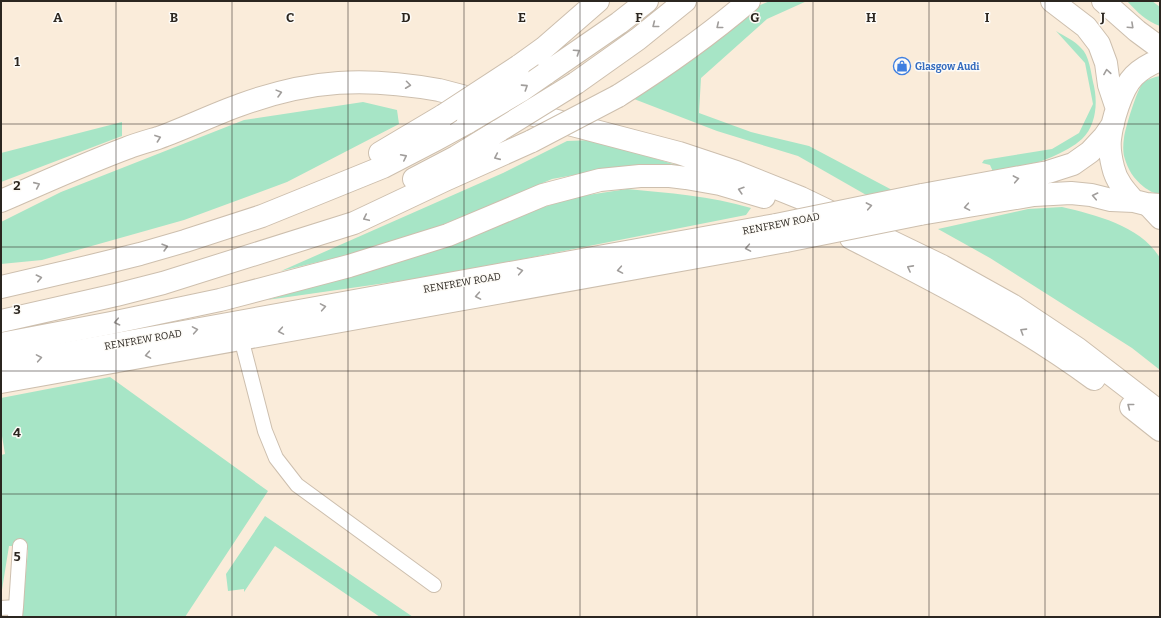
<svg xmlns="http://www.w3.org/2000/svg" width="1161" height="618" font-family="Bitter,serif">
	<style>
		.green { fill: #a7e5c6 }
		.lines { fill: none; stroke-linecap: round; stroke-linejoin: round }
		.street-casing { stroke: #cdbfae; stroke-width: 16 }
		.secondary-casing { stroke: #cdbfae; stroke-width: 22 }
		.primary-casing { stroke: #cdbfae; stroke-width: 24 }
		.highway-casing { stroke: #cdbfae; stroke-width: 24 }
		.street { stroke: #fff; stroke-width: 14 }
		.secondary { stroke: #fff; stroke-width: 20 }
		.primary { stroke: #fff; stroke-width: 22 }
		.highway { stroke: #fff; stroke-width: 22 }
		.primary-bridge-casing { stroke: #cdbfae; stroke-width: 24; stroke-linecap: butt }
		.highway-bridge-casing { stroke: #cdbfae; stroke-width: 24; stroke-linecap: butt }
		.primary-bridge { stroke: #fff; stroke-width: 22 }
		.highway-bridge { stroke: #fff; stroke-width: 22 }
		.oneway { stroke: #a09d9b }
		.grid { fill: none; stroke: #2b2620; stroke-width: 1; stroke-opacity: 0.55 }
		.labels { text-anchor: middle; stroke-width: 3; stroke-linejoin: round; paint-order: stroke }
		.shop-label { font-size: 10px; font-weight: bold; fill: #366cbe; stroke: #fdfbf7; text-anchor: start }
		.street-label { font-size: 10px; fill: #2b2620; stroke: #fdfbf7 }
		.grid-label { font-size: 13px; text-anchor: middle; font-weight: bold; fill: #2b2620; stroke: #fdfbf7; stroke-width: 3; stroke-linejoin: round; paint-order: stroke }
	</style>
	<rect width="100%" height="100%" fill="#faecda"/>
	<path class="green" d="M 770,1 L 807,1 L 767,19 L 701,78 L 699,113 L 751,132 L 809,146 L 894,191 L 868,196 L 798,156 L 717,131 L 634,99 L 755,7 Z
		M 1127,1 L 1152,1 L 1160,7 L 1160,26 C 1146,21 1137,12 1127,1 Z
		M 1056,31 C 1064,36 1075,41 1081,48 C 1089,55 1091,72 1093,82 C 1098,100 1097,125 1082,139 C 1061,158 1022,167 995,176 L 990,165 L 982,163 L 984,160 L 1052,149 L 1079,133 L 1093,104 L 1085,63 Z
		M 1160,76 L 1160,194 C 1154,194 1148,190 1144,187 C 1133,178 1128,170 1124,156 C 1123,151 1123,144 1124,138 C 1125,129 1137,89 1143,83 C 1148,79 1154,77 1160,76 Z
		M 363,102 L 397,110 L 399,124 L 287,182 L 184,220 L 42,260 L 1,264 L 1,222 L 61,192 L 244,120 Z
		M 122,122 L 122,136 L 1,182 L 1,153 Z
		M 593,140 L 710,175 L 596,171 L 552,179 L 487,207 L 414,236 L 380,247 L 281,271 L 503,173 L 567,141 Z
		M 627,189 C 668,193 711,196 751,208 L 746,215 L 442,275 L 267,300 L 456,244 L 535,210 L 575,197 Z
		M 1062,207 C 1096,215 1141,226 1160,258 L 1160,370 L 1132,348 L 990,258 L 938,229 L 1028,209 Z
		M 110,377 L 268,491 L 185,617 L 22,617 L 28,550 L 20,546 L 9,546 L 1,596 L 1,455 L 5,454 L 1,430 L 1,398 Z
		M 265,516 L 413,617 L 380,617 L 275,546 L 244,592 L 244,589 L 228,591 L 226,574 Z"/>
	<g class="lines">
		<g class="street-casing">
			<path id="street" d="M 241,338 L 265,431 L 276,458 L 297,485 L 434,585
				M 16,607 L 20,546
				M 1,608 L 16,607 L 15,617"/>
		</g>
		<g class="secondary-casing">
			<path id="secondary" d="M 1146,204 L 1160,219"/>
		</g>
		<g class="primary-casing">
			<path id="primary" d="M 1052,1 L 1086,27 L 1099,44 L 1106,63 L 1109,85 L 1117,109
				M 1103,1 L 1137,31 L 1160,48
				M 922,195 L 1048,172 L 1073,164 L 1090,152 L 1104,137 L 1113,124
				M 1134,201 C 1125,191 1116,181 1113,167 C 1111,159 1109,147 1110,139 C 1112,122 1121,89 1134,76 C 1141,69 1150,64 1160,60
				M 920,214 L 1034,195 L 1071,193 L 1091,195 L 1111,200 L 1134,201 L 1146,204 L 1160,205
				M 1,365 L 776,225
				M 1,382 L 786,241"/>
		</g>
		<g class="highway-casing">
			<path id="highway" d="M 519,66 L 544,48 L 598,1
				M 545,74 L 619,23 L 647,1
				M 576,83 L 638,39 L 685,1
				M 618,96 C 664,67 708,36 749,1
				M 380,153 L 444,115
				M 414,179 L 456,157 L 500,130
				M 1,201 C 43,183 84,164 127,148 C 137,144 148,141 158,138 C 186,128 212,115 240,105 C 311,79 366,77 439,90 L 679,153 L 736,172 L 801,198 L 942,266 L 1012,305 L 1078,349 L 1160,412
				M 851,238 C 935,281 1018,323 1094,379
				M 1,287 L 87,267 L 140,254 L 185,241 L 262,216 L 383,167 L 435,140 L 468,122
				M 1,321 L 116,295 L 163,283 L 354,223 L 445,180 L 532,141
				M 1,344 L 111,323 L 220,300 L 349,266 L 448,235 L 543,195 L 600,180 L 640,176 L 670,176 L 686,178 L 720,184 L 764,197
				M 1131,407 L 1160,430"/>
		</g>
		<use href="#street" class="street"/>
		<use href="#secondary" class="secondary"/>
		<use href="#primary" class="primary"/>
		<use href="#highway" class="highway"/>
		<g class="primary-bridge-casing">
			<path id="primary-bridge" d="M 776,225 L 922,195
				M 786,241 L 920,214"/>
		</g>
		<g class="highway-bridge-casing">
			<path id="highway-bridge" d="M 444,115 L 519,66
				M 468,122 L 522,90 L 545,74
				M 500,130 L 576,83
				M 532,141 L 618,96"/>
		</g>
		<use href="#primary-bridge" class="primary-bridge"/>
		<use href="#highway-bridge" class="highway-bridge"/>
	</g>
	<defs><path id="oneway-chevron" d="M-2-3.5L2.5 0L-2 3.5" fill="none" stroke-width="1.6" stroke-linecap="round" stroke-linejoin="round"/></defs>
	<g class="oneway">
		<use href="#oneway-chevron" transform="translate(655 25) rotate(142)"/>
		<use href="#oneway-chevron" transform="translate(719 26) rotate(141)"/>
		<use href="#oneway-chevron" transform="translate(1131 26) rotate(43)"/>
		<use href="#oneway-chevron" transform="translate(577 52) rotate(-34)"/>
		<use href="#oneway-chevron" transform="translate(1107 72) rotate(-99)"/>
		<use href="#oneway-chevron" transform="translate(408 85) rotate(7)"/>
		<use href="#oneway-chevron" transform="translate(525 87) rotate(-33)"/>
		<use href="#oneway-chevron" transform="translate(279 93) rotate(-15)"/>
		<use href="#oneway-chevron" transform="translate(158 138) rotate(-20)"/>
		<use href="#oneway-chevron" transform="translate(404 157) rotate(-27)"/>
		<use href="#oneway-chevron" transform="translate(497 157) rotate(156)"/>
		<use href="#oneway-chevron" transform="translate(1016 179) rotate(-11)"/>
		<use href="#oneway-chevron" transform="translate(37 185) rotate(-24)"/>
		<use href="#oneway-chevron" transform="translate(741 190) rotate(-163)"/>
		<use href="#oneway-chevron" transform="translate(1095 196) rotate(-168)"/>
		<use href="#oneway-chevron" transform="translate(869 206) rotate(-11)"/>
		<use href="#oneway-chevron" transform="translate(967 207) rotate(170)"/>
		<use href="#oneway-chevron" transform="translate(366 218) rotate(155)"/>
		<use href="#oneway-chevron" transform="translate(165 247) rotate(-16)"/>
		<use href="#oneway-chevron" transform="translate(748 248) rotate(170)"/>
		<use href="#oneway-chevron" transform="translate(910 268) rotate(-152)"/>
		<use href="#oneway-chevron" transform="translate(620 270) rotate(170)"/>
		<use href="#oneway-chevron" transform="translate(520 271) rotate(-10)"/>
		<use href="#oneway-chevron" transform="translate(39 278) rotate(-13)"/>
		<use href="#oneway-chevron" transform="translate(478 296) rotate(170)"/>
		<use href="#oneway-chevron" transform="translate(323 307) rotate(-10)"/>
		<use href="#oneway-chevron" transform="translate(117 322) rotate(168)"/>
		<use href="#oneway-chevron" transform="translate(195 330) rotate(-10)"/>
		<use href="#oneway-chevron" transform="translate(281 331) rotate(170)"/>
		<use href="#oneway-chevron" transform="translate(1023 331) rotate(-148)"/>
		<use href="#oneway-chevron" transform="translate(148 355) rotate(170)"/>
		<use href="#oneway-chevron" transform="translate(39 358) rotate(-10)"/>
		<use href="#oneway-chevron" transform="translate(1130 406) rotate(-142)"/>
	</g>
	<path class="grid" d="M 116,1 L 116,617M 232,1 L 232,617M 348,1 L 348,617M 464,1 L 464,617M 580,1 L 580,617M 697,1 L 697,617M 813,1 L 813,617M 929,1 L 929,617M 1045,1 L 1045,617M 1,124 L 1160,124M 1,247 L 1160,247M 1,371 L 1160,371M 1,494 L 1160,494"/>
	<defs>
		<g id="shop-ring" transform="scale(0.9)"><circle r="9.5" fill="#fdfbf7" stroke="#3f7fe0" stroke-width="1.5"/><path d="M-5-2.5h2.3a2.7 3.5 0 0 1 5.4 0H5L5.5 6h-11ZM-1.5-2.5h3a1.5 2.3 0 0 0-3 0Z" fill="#3f7fe0"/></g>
	</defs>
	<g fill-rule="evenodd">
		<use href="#shop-ring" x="902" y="66"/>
	</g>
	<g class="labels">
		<g class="shop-label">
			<text x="915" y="70">Glasgow Audi</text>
		</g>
		<g class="street-label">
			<text transform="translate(781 223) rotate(-11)" y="4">RENFREW ROAD</text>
			<text transform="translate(462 282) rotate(-10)" y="4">RENFREW ROAD</text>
			<text transform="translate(143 339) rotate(-10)" y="4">RENFREW ROAD</text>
		</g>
	</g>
	<g class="grid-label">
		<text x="58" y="22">A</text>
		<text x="174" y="22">B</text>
		<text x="290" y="22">C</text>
		<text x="406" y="22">D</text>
		<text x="522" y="22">E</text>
		<text x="639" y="22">F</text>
		<text x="755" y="22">G</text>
		<text x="871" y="22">H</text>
		<text x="987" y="22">I</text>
		<text x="1103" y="22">J</text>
		<text x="17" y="66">1</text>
		<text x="17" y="190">2</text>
		<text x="17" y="314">3</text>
		<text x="17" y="437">4</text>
		<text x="17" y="561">5</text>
	</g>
	<rect width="1161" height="618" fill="none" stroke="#2b2620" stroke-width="4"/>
</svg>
